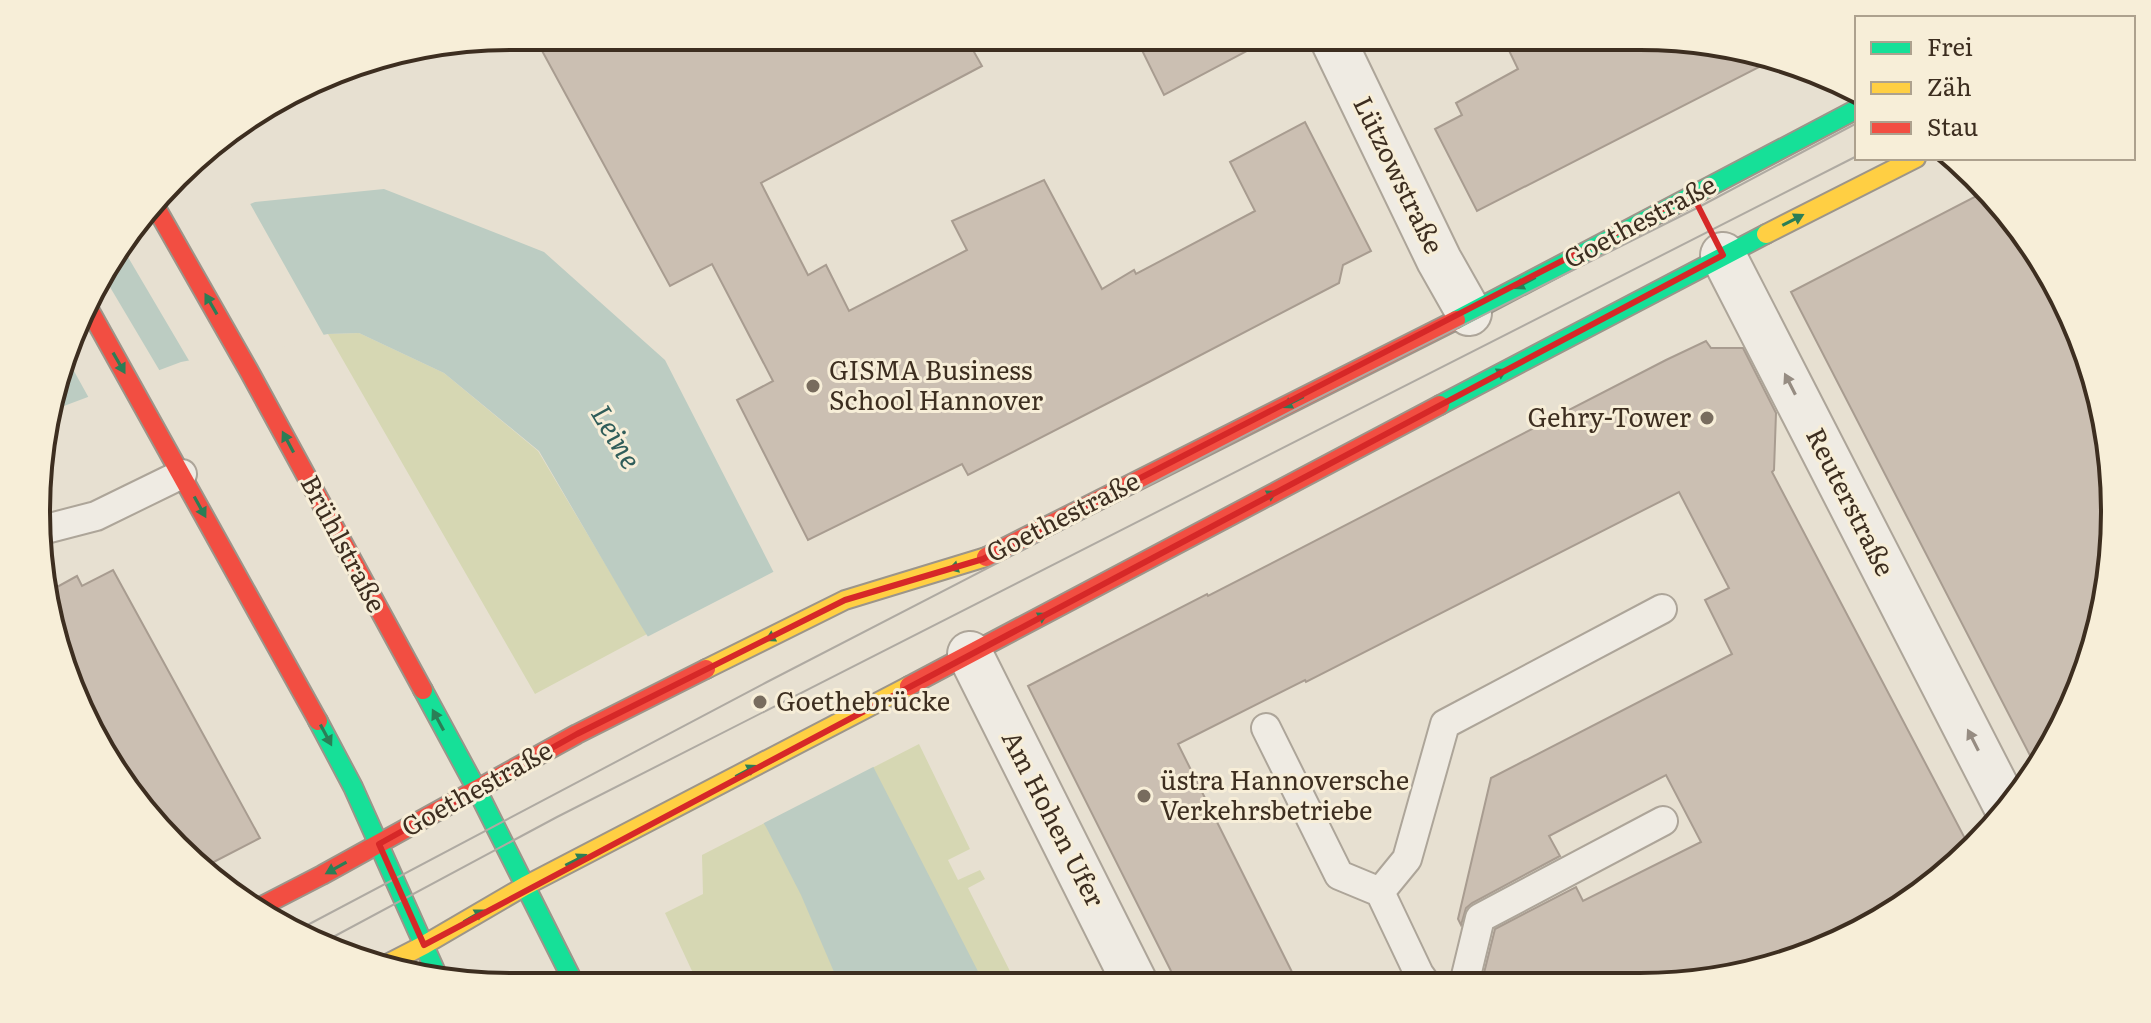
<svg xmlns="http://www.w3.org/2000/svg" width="2151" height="1023" font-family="Literata,serif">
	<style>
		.green { fill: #d6d7b3 }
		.water { fill: #bcccc2 }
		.pier { fill: #e7e0d1 }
		.building { fill: #cbbfb2; stroke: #a89c90; stroke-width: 2 }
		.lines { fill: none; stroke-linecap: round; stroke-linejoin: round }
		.lane-casing { stroke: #ada599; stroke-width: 32 }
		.street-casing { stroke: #ada599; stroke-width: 48 }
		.fast-casing { stroke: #9c958a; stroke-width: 22 }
		.slow-casing { stroke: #9c958a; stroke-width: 22 }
		.jam-casing { stroke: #9c958a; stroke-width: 22 }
		.lane { stroke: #efebe3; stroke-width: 28 }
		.street { stroke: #efebe3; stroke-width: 44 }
		.fast { stroke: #16e098; stroke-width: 18 }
		.slow { stroke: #ffcf43; stroke-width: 18 }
		.jam { stroke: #f24e42; stroke-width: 18 }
		.tram { stroke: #afaaa2; stroke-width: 2 }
		.oneway { fill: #2b7e56 }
		.oneway2 { fill: #968c82 }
		.marked { fill: none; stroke: #d62828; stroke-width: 6; stroke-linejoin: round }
		.poi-dot { fill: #786c5e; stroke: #f7eed8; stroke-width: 3 }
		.labels { text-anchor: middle; stroke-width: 6; stroke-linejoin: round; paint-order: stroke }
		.street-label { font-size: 26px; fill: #3d2e20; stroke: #f7eed8 }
		.poi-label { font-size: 26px; fill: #3d2e20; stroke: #f7eed8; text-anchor: start }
		.water-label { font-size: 28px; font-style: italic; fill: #2f5d5a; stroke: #f7eed8 }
		.rim { fill: none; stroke: #3d2e20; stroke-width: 4 }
	</style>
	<rect width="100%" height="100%" fill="#e7e0d1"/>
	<path class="green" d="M 359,333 L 444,373 L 538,451 L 647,634 L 535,694 L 328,334 Z
		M 919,744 L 970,849 L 948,860 L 958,880 L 980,870 L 985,879 L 968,888 L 1017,985 L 699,986 L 665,913 L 703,894 L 702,855 Z"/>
	<path class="water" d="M 384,189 L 544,252 L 665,360 L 985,985 L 840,986 L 801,895 L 766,827 L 640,624 L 539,451 L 444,373 L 359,333 L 328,334 L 181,362 L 48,412 L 110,263 L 255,202 Z"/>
	<path class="pier" d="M 248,200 L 326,339 L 191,364 L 125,252 Z
		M 104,277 L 161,373 L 90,400 L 69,362 Z
		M 775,571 L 877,765 L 760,825 L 645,638 Z"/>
	<path class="building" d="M 534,36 L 965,36 L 982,66 L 761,183 L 808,275 L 826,265 L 849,311 L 967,250 L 952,221 L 1044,180 L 1102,289 L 1134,270 L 1136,274 L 1255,211 L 1230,162 L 1305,122 L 1371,251 L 1343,265 L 1339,283 L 1149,382 L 968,475 L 962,464 L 808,540 L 737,400 L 773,381 L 712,264 L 670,286 Z
		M 1135,36 L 1275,36 L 1164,95 Z
		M 1502,36 L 1640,36 L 1769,62 L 1477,211 L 1435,129 L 1462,115 L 1456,103 L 1518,69 Z
		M 1986,191 L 2079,330 L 2115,512 L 2079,694 L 2036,767 L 1791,292 Z
		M 1706,341 L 1711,348 L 1743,348 L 1776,413 L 1774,470 L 1772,472 L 1970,848 L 1929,889 L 1822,951 L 1702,983 L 1489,984 L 1484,973 L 1495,929 L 1576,887 L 1583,901 L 1701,842 L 1666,775 L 1549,836 L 1560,856 L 1472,903 L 1466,908 L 1461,925 L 1458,919 L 1491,778 L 1732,654 L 1705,600 L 1729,588 L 1679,492 L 1306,682 L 1305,680 L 1178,744 L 1298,984 L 1178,985 L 1028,686 L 1207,594 L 1208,596 L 1666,360 Z
		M 113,570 L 260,838 L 204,867 L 176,848 L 85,722 L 46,593 L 77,576 L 82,586 Z"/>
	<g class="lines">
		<g class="lane-casing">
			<path id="lane" d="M 42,530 L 96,516 L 182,474
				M 1266,728 L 1339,875 L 1380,892 L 1419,974 L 1426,984
				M 1380,892 L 1407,859 L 1445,724 L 1662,609
				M 1464,984 L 1480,918 L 1663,821"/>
		</g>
		<g class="street-casing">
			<path id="street" d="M 1331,36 L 1439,260 L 1469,313
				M 1723,255 L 2008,810
				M 970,654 L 1136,985"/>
		</g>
		<g class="fast-casing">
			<path id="fast" d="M 1456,320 L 1857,109
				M 1440,405 L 1766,234
				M 423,690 L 476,788 L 576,987
				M 318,721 L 353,787 L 435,970"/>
		</g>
		<g class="slow-casing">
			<path id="slow" d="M 1766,234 L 1916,158
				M 706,669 L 845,600 L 986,557
				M 389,963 L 424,945 L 525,886 L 909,686"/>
		</g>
		<g class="jam-casing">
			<path id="jam" d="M 155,206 L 249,371 L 423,690
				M 90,311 L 318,721
				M 986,557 L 1456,320
				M 909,686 L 1440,405
				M 262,906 L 322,875 L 577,734 L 706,669"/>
		</g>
		<use href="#lane" class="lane"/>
		<use href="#street" class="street"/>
		<use href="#fast" class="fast"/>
		<use href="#slow" class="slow"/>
		<use href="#jam" class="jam"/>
		<path class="tram" d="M 298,930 L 767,682 L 1298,408 L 1699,207 L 1857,123
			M 320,944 L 557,817 L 1857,156"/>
	</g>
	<defs><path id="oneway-solid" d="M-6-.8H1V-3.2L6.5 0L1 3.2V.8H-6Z" transform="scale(2)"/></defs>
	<g class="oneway">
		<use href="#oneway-solid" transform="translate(1793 220) rotate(-27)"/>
		<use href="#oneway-solid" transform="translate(1525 283) rotate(152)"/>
		<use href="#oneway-solid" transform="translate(211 304) rotate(-120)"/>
		<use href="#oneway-solid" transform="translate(119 363) rotate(60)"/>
		<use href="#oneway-solid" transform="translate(1496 375) rotate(-28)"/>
		<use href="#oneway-solid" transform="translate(1293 402) rotate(153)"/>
		<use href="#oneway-solid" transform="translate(288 442) rotate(-118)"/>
		<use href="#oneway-solid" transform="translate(1266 497) rotate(-28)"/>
		<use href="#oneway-solid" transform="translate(200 507) rotate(61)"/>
		<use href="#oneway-solid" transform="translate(960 566) rotate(163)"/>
		<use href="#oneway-solid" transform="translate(1037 619) rotate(-28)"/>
		<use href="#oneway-solid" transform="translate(776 635) rotate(153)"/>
		<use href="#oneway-solid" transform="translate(438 720) rotate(-118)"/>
		<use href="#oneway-solid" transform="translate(326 735) rotate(62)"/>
		<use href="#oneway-solid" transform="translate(746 771) rotate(-28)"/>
		<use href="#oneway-solid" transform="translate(576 860) rotate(-27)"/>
		<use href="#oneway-solid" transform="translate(336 868) rotate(151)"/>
		<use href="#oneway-solid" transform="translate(474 916) rotate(-30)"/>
	</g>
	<g class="oneway2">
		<use href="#oneway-solid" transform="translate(1790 384) rotate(-117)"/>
		<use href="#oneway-solid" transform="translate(1973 740) rotate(-117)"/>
	</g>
	<path class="marked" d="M 1692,194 L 1723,255 L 424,945 L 379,844 L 577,734 L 845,600 L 983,559 Z"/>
	<g class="poi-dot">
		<circle cx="813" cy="386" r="8"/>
		<circle cx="1707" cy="418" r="8"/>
		<circle cx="760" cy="702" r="8"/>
		<circle cx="1144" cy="796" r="8"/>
	</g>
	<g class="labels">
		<g class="street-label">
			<text transform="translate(1398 175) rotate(64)" y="9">Lützowstraße</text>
			<text transform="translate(1640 222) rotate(-28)" y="9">Goethestraße</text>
			<text transform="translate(1850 502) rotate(63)" y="9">Reuterstraße</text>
			<text transform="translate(1063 517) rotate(-27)" y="9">Goethestraße</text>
			<text transform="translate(343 544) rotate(62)" y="9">Brühlstraße</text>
			<text transform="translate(477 789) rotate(-29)" y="9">Goethestraße</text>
			<text transform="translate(1053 819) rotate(63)" y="9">Am Hohen Ufer</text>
		</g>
		<g class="poi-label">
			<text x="829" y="380">GISMA Business<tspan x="829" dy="30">School Hannover</tspan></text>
			<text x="1691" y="427" text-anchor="end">Gehry-Tower</text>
			<text x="776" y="711">Goethebrücke</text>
			<text x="1160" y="790">üstra Hannoversche<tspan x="1160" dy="30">Verkehrsbetriebe</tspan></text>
		</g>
		<g class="water-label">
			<text transform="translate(616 437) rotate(59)" y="10">Leine</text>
		</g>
	</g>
	<path d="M0 0H2151V1023H0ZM511 50H1640A461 461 0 0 1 2101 511V512A461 461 0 0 1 1640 973H511A461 461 0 0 1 50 512V511A461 461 0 0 1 511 50Z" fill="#f7eed8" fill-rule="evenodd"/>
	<path class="rim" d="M511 50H1640A461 461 0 0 1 2101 511V512A461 461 0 0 1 1640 973H511A461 461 0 0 1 50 512V511A461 461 0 0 1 511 50Z"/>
	<rect x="1855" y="16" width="280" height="144" fill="#f7eed8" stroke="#ada18e" stroke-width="2"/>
	<rect x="1871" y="42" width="40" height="12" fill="#16e098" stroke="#ada18e" stroke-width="2"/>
	<text x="1927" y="56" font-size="24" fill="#3d2e20">Frei</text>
	<rect x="1871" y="82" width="40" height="12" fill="#ffcf43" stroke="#ada18e" stroke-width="2"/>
	<text x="1927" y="96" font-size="24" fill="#3d2e20">Zäh</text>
	<rect x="1871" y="122" width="40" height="12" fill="#f24e42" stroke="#ada18e" stroke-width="2"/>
	<text x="1927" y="136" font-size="24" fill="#3d2e20">Stau</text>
</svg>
